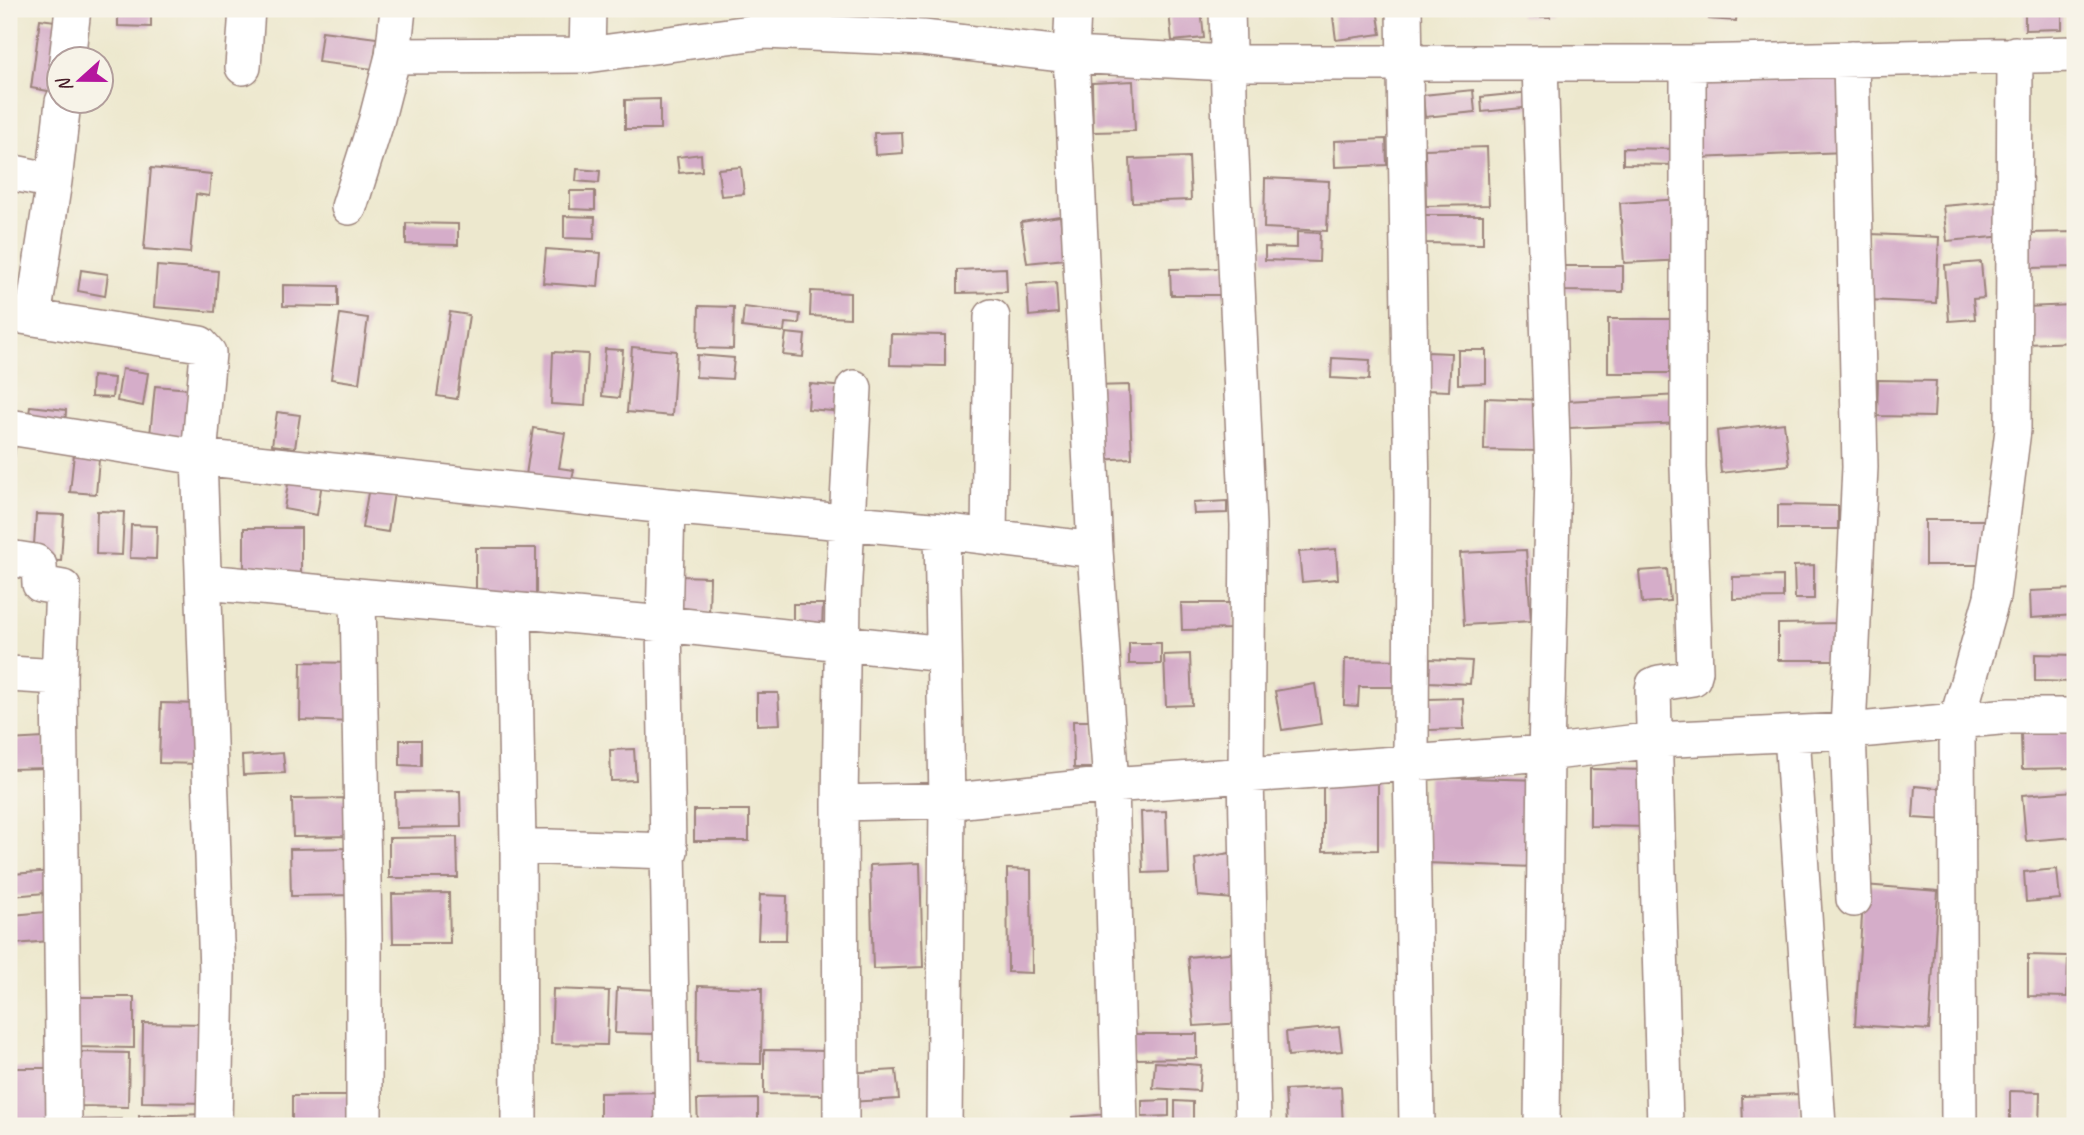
<svg xmlns="http://www.w3.org/2000/svg" width="2084" height="1135" font-family="Caveat,sans-serif">
	<style>
		.building { fill: #d5adc9 }
		.lines { fill: none; stroke-linecap: round; stroke-linejoin: round }
		.minor-casing { stroke: #9c847c; stroke-width: 38 }
		.minor { stroke: #fff; stroke-width: 35 }
	</style>
	<rect width="100%" height="100%" fill="#f7f3e8"/>
	<filter id="ink" filterUnits="userSpaceOnUse"><feTurbulence type="fractalNoise" baseFrequency=".0143" numOctaves="2"/><feDisplacementMap in="SourceGraphic" scale="14" xChannelSelector="R" yChannelSelector="G"/><feConvolveMatrix kernelMatrix="1 2 1 2 8 2 1 2 1" color-interpolation-filters="sRGB"/></filter>
	<filter id="wash" filterUnits="userSpaceOnUse"><feTurbulence type="fractalNoise" baseFrequency=".00686" numOctaves="4" result="noise"/><feDisplacementMap in="SourceGraphic" scale="28" xChannelSelector="R" yChannelSelector="G"/><feGaussianBlur stdDeviation="1.57" result="paint"/><feColorMatrix in="noise" values="0 0 0 0 0 0 0 0 0 0 0 0 0 0 0 0 0 1.4 0 .05"/><feComposite in="paint" operator="in"/></filter>
	<g filter="url(#wash)">
		<rect width="100%" height="100%" fill="#ede8ce"/>
		<g id="blocks">
			<path class="building" d="M 118,9 L 151,9 L 151,27 L 118,26 Z
				M 1201,9 L 1204,38 L 1172,41 L 1169,12 Z
				M 1332,9 L 1377,9 L 1381,34 L 1336,40 Z
				M 1520,9 L 1550,9 L 1550,17 L 1520,16 Z
				M 1710,9 L 1737,9 L 1736,21 L 1709,19 Z
				M 2025,9 L 2062,9 L 2062,29 L 2025,30 Z
				M 40,19 L 63,22 L 54,92 L 31,88 Z
				M 322,31 L 377,38 L 373,69 L 318,62 Z
				M 1842,74 L 1845,152 L 1696,158 L 1693,80 Z
				M 1133,81 L 1135,131 L 1093,132 L 1092,83 Z
				M 1473,90 L 1475,112 L 1425,117 L 1423,95 Z
				M 1531,92 L 1533,107 L 1482,112 L 1481,97 Z
				M 660,99 L 660,129 L 625,129 L 625,100 Z
				M 902,132 L 903,153 L 875,155 L 874,133 Z
				M 1386,139 L 1387,165 L 1335,167 L 1334,141 Z
				M 1487,147 L 1489,205 L 1426,206 L 1425,149 Z
				M 1623,148 L 1679,149 L 1678,165 L 1623,164 Z
				M 701,154 L 702,171 L 679,173 L 677,157 Z
				M 1189,157 L 1191,200 L 1132,202 L 1130,159 Z
				M 741,167 L 744,194 L 721,196 L 718,169 Z
				M 151,168 L 211,174 L 209,196 L 196,194 L 190,253 L 144,249 Z
				M 577,169 L 600,171 L 599,183 L 576,181 Z
				M 1265,178 L 1329,181 L 1327,231 L 1264,228 Z
				M 570,191 L 595,191 L 595,210 L 570,209 Z
				M 1681,199 L 1685,260 L 1624,263 L 1620,203 Z
				M 2002,201 L 2006,236 L 1947,241 L 1943,206 Z
				M 1421,215 L 1483,215 L 1483,244 L 1421,243 Z
				M 564,216 L 595,217 L 594,239 L 564,238 Z
				M 1060,216 L 1065,259 L 1027,263 L 1021,222 Z
				M 406,223 L 458,224 L 458,245 L 406,244 Z
				M 1297,232 L 1320,233 L 1319,262 L 1265,260 L 1265,247 L 1297,248 Z
				M 2075,232 L 2075,267 L 2028,268 L 2027,233 Z
				M 1871,234 L 1939,237 L 1936,303 L 1868,300 Z
				M 546,249 L 601,253 L 598,287 L 543,283 Z
				M 1981,262 L 1984,298 L 1973,299 L 1975,319 L 1949,321 L 1945,265 Z
				M 157,266 L 218,271 L 215,312 L 154,307 Z
				M 1562,266 L 1623,266 L 1623,292 L 1562,291 Z
				M 1006,268 L 1007,292 L 957,293 L 957,270 Z
				M 1228,268 L 1228,295 L 1171,295 L 1170,269 Z
				M 81,270 L 108,274 L 105,296 L 78,291 Z
				M 1056,282 L 1058,313 L 1029,316 L 1027,284 Z
				M 283,285 L 338,286 L 338,307 L 283,306 Z
				M 811,291 L 850,293 L 850,318 L 810,316 Z
				M 2073,305 L 2075,342 L 2027,344 L 2025,307 Z
				M 699,306 L 734,307 L 733,349 L 698,348 Z
				M 744,307 L 800,314 L 799,324 L 785,323 L 784,332 L 742,327 Z
				M 450,312 L 469,315 L 457,399 L 437,396 Z
				M 340,314 L 368,318 L 359,383 L 331,379 Z
				M 1608,319 L 1680,319 L 1680,373 L 1608,373 Z
				M 786,333 L 805,335 L 803,357 L 783,355 Z
				M 891,334 L 945,335 L 945,366 L 890,365 Z
				M 632,347 L 676,351 L 672,416 L 627,412 Z
				M 605,349 L 623,350 L 619,398 L 602,396 Z
				M 1458,350 L 1486,350 L 1486,383 L 1458,384 Z
				M 553,352 L 588,354 L 585,406 L 551,404 Z
				M 1426,352 L 1451,353 L 1449,391 L 1425,390 Z
				M 697,355 L 734,358 L 732,379 L 696,377 Z
				M 1332,358 L 1370,360 L 1369,380 L 1331,378 Z
				M 122,369 L 148,373 L 143,406 L 117,401 Z
				M 92,376 L 114,378 L 112,398 L 91,397 Z
				M 1878,380 L 1936,381 L 1934,417 L 1877,416 Z
				M 810,384 L 846,387 L 844,412 L 808,409 Z
				M 1129,385 L 1132,458 L 1096,460 L 1093,386 Z
				M 155,386 L 190,389 L 185,438 L 150,435 Z
				M 1680,395 L 1682,423 L 1569,428 L 1567,401 Z
				M 1485,398 L 1542,400 L 1540,451 L 1484,450 Z
				M 30,406 L 66,410 L 65,428 L 28,424 Z
				M 277,412 L 300,415 L 295,448 L 272,445 Z
				M 1784,423 L 1789,465 L 1721,473 L 1717,431 Z
				M 533,428 L 565,433 L 559,468 L 574,470 L 571,483 L 526,475 Z
				M 9,434 L 17,435 L 11,481 L 9,481 Z
				M 75,444 L 100,447 L 96,494 L 70,492 Z
				M 290,471 L 323,476 L 317,515 L 284,509 Z
				M 370,481 L 395,486 L 388,532 L 362,528 Z
				M 1227,501 L 1227,513 L 1194,514 L 1193,503 Z
				M 1778,505 L 1838,506 L 1838,529 L 1778,529 Z
				M 97,511 L 124,512 L 122,555 L 96,554 Z
				M 36,514 L 64,515 L 61,561 L 33,560 Z
				M 1925,520 L 1989,520 L 1989,565 L 1925,565 Z
				M 131,525 L 157,526 L 156,559 L 130,558 Z
				M 244,528 L 301,528 L 301,575 L 244,575 Z
				M 476,548 L 536,548 L 536,600 L 476,600 Z
				M 1336,549 L 1338,579 L 1302,582 L 1299,552 Z
				M 1526,550 L 1531,621 L 1464,625 L 1460,553 Z
				M 1814,565 L 1814,599 L 1795,599 L 1794,566 Z
				M 1667,569 L 1670,601 L 1642,603 L 1639,571 Z
				M 679,576 L 710,577 L 709,614 L 678,613 Z
				M 1783,576 L 1783,598 L 1733,599 L 1733,577 Z
				M 2075,589 L 2075,615 L 2031,618 L 2030,591 Z
				M 1181,603 L 1234,603 L 1235,629 L 1182,630 Z
				M 793,604 L 823,604 L 822,628 L 793,629 Z
				M 1840,623 L 1840,660 L 1778,660 L 1778,624 Z
				M 1129,643 L 1161,643 L 1161,664 L 1129,664 Z
				M 1190,654 L 1192,705 L 1166,706 L 1164,655 Z
				M 2035,654 L 2075,655 L 2075,682 L 2035,681 Z
				M 1345,659 L 1405,660 L 1404,687 L 1359,687 L 1358,706 L 1344,705 Z
				M 1430,659 L 1472,661 L 1470,684 L 1429,682 Z
				M 301,662 L 353,663 L 352,722 L 300,720 Z
				M 1315,684 L 1321,724 L 1282,730 L 1275,691 Z
				M 757,693 L 778,693 L 780,724 L 757,725 Z
				M 1463,698 L 1464,729 L 1429,730 L 1428,699 Z
				M 161,703 L 203,704 L 201,764 L 159,763 Z
				M 1073,721 L 1094,721 L 1095,768 L 1074,768 Z
				M 2075,732 L 2075,768 L 2022,769 L 2021,733 Z
				M 44,738 L 46,768 L 9,769 L 9,740 Z
				M 400,740 L 421,740 L 421,766 L 400,765 Z
				M 634,749 L 636,780 L 611,781 L 610,750 Z
				M 283,753 L 285,773 L 243,775 L 242,756 Z
				M 1590,769 L 1652,770 L 1652,827 L 1590,826 Z
				M 1428,777 L 1539,780 L 1536,867 L 1426,863 Z
				M 1323,779 L 1378,780 L 1378,850 L 1323,851 Z
				M 1915,786 L 1947,789 L 1946,820 L 1913,818 Z
				M 460,791 L 461,827 L 396,828 L 395,792 Z
				M 2075,791 L 2075,837 L 2026,841 L 2022,795 Z
				M 355,798 L 355,836 L 293,837 L 292,799 Z
				M 694,810 L 749,810 L 749,841 L 694,841 Z
				M 1166,811 L 1168,872 L 1143,873 L 1141,812 Z
				M 457,837 L 458,878 L 389,878 L 389,838 Z
				M 356,848 L 357,895 L 291,896 L 290,849 Z
				M 1241,851 L 1246,900 L 1198,896 L 1195,859 Z
				M 920,863 L 923,967 L 873,969 L 870,865 Z
				M 1007,869 L 1031,870 L 1032,973 L 1008,972 Z
				M 2057,869 L 2060,899 L 2026,902 L 2024,872 Z
				M 53,871 L 55,892 L 13,896 L 12,874 Z
				M 1864,885 L 1938,891 L 1929,1030 L 1855,1025 Z
				M 449,893 L 450,943 L 393,943 L 392,894 Z
				M 760,895 L 787,896 L 786,940 L 758,940 Z
				M 46,912 L 49,941 L 15,944 L 12,915 Z
				M 1238,952 L 1244,1023 L 1194,1026 L 1188,957 Z
				M 2028,955 L 2068,956 L 2067,997 L 2028,996 Z
				M 698,986 L 762,988 L 761,1064 L 697,1063 Z
				M 617,988 L 659,990 L 657,1034 L 615,1033 Z
				M 553,989 L 609,991 L 607,1045 L 551,1044 Z
				M 74,997 L 134,997 L 134,1048 L 74,1047 Z
				M 143,1023 L 209,1024 L 208,1103 L 142,1102 Z
				M 1339,1027 L 1342,1051 L 1288,1056 L 1286,1032 Z
				M 1134,1034 L 1197,1034 L 1197,1058 L 1134,1059 Z
				M 764,1050 L 830,1051 L 829,1095 L 764,1094 Z
				M 78,1052 L 129,1053 L 128,1107 L 78,1106 Z
				M 1155,1062 L 1201,1065 L 1199,1091 L 1153,1088 Z
				M 9,1068 L 58,1068 L 59,1126 L 9,1126 Z
				M 896,1070 L 899,1099 L 849,1102 L 847,1073 Z
				M 1341,1087 L 1343,1126 L 1287,1126 L 1285,1090 Z
				M 2010,1091 L 2040,1092 L 2039,1126 L 2010,1126 Z
				M 664,1092 L 665,1126 L 600,1126 L 600,1093 Z
				M 1800,1094 L 1801,1126 L 1743,1126 L 1742,1096 Z
				M 292,1096 L 353,1096 L 353,1126 L 292,1126 Z
				M 758,1099 L 758,1126 L 698,1126 L 697,1100 Z
				M 1169,1100 L 1169,1116 L 1142,1117 L 1142,1101 Z
				M 1175,1101 L 1193,1102 L 1193,1126 L 1175,1126 Z
				M 206,1114 L 206,1126 L 139,1126 L 139,1116 Z
				M 1108,1114 L 1109,1126 L 1073,1126 L 1072,1117 Z
				M 121,1119 L 121,1126 L 75,1126 L 75,1120 Z"/>
		</g>
	</g>
	<g filter="url(#ink)">
		<use href="#blocks" fill-opacity="0" stroke="#9c847c" stroke-width="2"/>
		<g class="lines">
			<g class="minor-casing">
				<path id="minor" d="M 1073,9 L 1071,55 L 1095,550 L 1111,785 L 1120,1126
					M 1227,9 L 1230,133 L 1248,525 L 1246,774 L 1253,1126
					M 1404,9 L 1412,496 L 1411,762 L 1417,1126
					M 587,55 L 588,9
					M 393,56 L 587,55 L 765,31 L 923,38 L 1071,55 L 1228,63 L 1688,63 L 2075,54
					M 1851,59 L 1860,467 L 1848,731 L 1854,899
					M 67,60 L 73,9
					M 1540,65 L 1553,473 L 1546,753 L 1542,1126
					M 243,67 L 247,9
					M 9,172 L 54,181
					M 349,207 L 376,122 L 393,56 L 398,9
					M 9,314 L 200,344 L 208,353 L 199,457 L 217,971 L 214,1126
					M 33,318 L 54,181 L 63,102
					M 9,427 L 199,457 L 667,506 L 942,531 L 1095,550
					M 667,506 L 664,624 L 673,1126
					M 942,531 L 947,801 L 944,1126
					M 989,537 L 992,317
					M 9,558 L 35,562 L 39,566 L 40,584 L 63,588 L 59,677 L 64,1126
					M 205,582 L 664,624 L 944,654
					M 358,598 L 364,938 L 364,1126
					M 514,611 L 518,846 L 519,1126
					M 9,674 L 59,677
					M 1792,734 L 1818,1126
					M 840,803 L 964,800 L 1111,785 L 1546,753 L 1655,740 L 1848,731 L 2010,716 L 2075,716
					M 518,846 L 670,851
					M 841,1126 L 840,803 L 843,598 L 854,388
					M 1665,1126 L 1653,690 L 1654,685 L 1659,683 L 1693,678 L 1695,671 L 1688,467 L 1688,63
					M 1959,1126 L 1957,721 L 1992,597 L 2013,430 L 2015,54"/>
			</g>
			<use href="#minor" class="minor"/>
		</g>
	</g>
	<rect width="2084" height="1135" fill="none" stroke="#f7f3e8" stroke-width="35"/>
	<g transform="translate(80 80) rotate(249)"><circle r="33" fill="#f7f3e8" stroke="#b29e9c" stroke-width="2"/>
	<path d="M0-5L12 26L0 18L-12 26Z" fill="#b5179e"/>
	<text y="-10" font-size="19" font-weight="bold" text-anchor="middle" fill="#4a1f2b">N</text>
	</g>
</svg>
